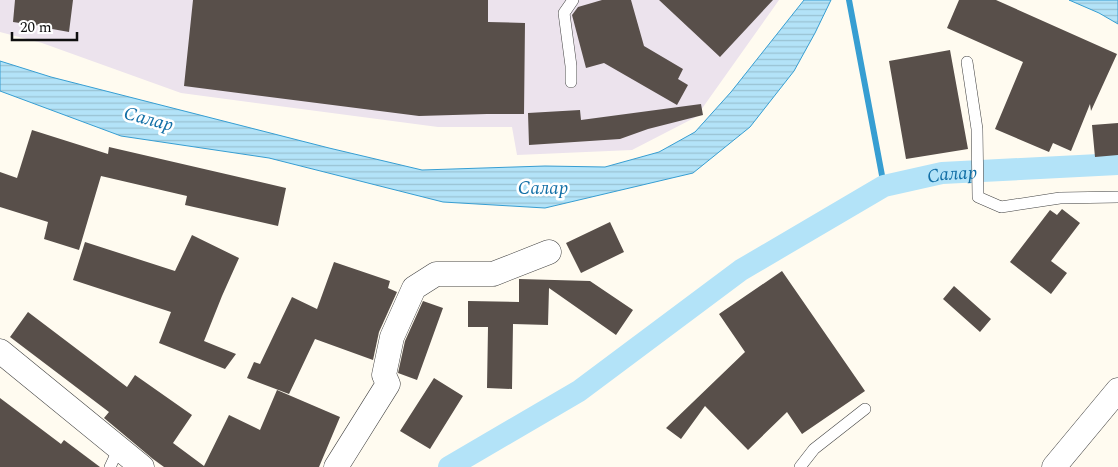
<svg xmlns="http://www.w3.org/2000/svg" width="1118" height="467" font-family="Spectral,serif">
	<style>
		.industrial { fill: #ece3ed }
		.water { fill: url(#water-rules); stroke: #379ed2 }
		.lines { fill: none; stroke-linecap: round; stroke-linejoin: round }
		.stream { stroke: #379ed2; stroke-width: 6 }
		.canal { stroke: #b3e3f8; stroke-width: 22 }
		.building { fill: #584f4a }
		.service-casing { stroke: #424242; stroke-width: 12 }
		.minor-casing { stroke: #424242; stroke-width: 25 }
		.service { stroke: #fff; stroke-width: 11 }
		.minor { stroke: #fff; stroke-width: 24 }
		.labels { text-anchor: middle; stroke-width: 5; stroke-linejoin: round; paint-order: stroke }
		.water-label { font-size: 19px; font-style: italic; fill: #126fa6; stroke: #fff }
	</style>
	<defs>
		<pattern id="water-rules" width="6" height="5" patternUnits="userSpaceOnUse" patternTransform="scale(1.25)"><rect width="6" height="5" fill="#b3e3f8"/><path d="M0 2.5h6" fill="none" stroke="#99c2d3"/></pattern>
	</defs>
	<rect width="100%" height="100%" fill="#fffbf0"/>
	<path class="industrial" d="M 0,0 L 779,0 L 696,117 L 632,150 L 517,155 L 512,127 L 438,127 L 181,93 L 42,43 L 0,32 Z"/>
	<path class="water" d="M 804,0 L 831,0 L 815,33 L 794,71 L 750,127 L 693,173 L 545,208 L 443,202 L 269,158 L 121,136 L 0,91 L 0,61 L 51,77 L 329,148 L 422,170 L 545,166 L 605,167 L 659,152 L 695,132 L 731,92 Z
		M 1069,0 L 1118,0 L 1118,24 L 1099,13 Z"/>
	<g class="lines">
		<path class="stream" d="M 849,0 L 884,186"/>
		<path class="canal" id="s1" d="M 449,467 L 579,391 L 741,270 L 884,186 L 942,173 L 1118,164"/>
	</g>
	<path class="building" d="M 15,0 L 73,0 L 69,32 L 41,27 L 41,26 L 13,22 Z
		M 193,0 L 488,0 L 488,22 L 525,23 L 524,114 L 487,114 L 419,116 L 184,86 Z
		M 602,0 L 631,0 L 644,46 L 683,69 L 678,79 L 688,85 L 677,105 L 604,63 L 586,68 L 572,15 L 578,7 Z
		M 659,0 L 773,0 L 720,57 Z
		M 959,0 L 996,0 L 1117,54 L 1091,111 L 1090,104 L 1071,151 L 1053,143 L 1049,152 L 995,129 L 1023,62 L 947,28 Z
		M 950,50 L 968,149 L 906,159 L 889,61 Z
		M 701,104 L 703,115 L 648,129 L 620,139 L 529,145 L 528,113 L 580,110 L 581,120 Z
		M 1118,123 L 1118,155 L 1095,157 L 1092,125 Z
		M 32,130 L 108,154 L 109,147 L 286,188 L 278,226 L 185,205 L 187,196 L 101,176 L 79,250 L 44,239 L 48,222 L 0,207 L 0,172 L 17,178 Z
		M 1062,209 L 1080,223 L 1051,261 L 1067,273 L 1051,294 L 1010,262 L 1050,210 L 1057,215 Z
		M 610,222 L 624,252 L 581,273 L 566,243 Z
		M 192,235 L 239,258 L 222,296 L 204,341 L 236,354 L 225,369 L 159,343 L 171,312 L 73,280 L 85,242 L 175,271 Z
		M 334,262 L 390,281 L 388,288 L 397,292 L 379,332 L 373,360 L 315,339 L 289,394 L 247,378 L 254,362 L 260,364 L 292,297 L 317,309 Z
		M 782,271 L 865,391 L 802,434 L 787,412 L 748,450 L 705,406 L 681,439 L 666,428 L 745,352 L 719,314 Z
		M 519,279 L 590,281 L 633,310 L 616,335 L 549,288 L 548,325 L 513,324 L 512,389 L 487,388 L 488,327 L 468,327 L 468,301 L 519,302 Z
		M 954,286 L 991,319 L 980,332 L 943,299 Z
		M 423,301 L 443,308 L 417,380 L 398,373 L 405,341 Z
		M 28,312 L 127,387 L 135,375 L 192,415 L 173,443 L 204,466 L 229,415 L 260,430 L 277,390 L 340,417 L 319,467 L 164,467 L 153,459 L 104,418 L 109,412 L 10,337 Z
		M 434,378 L 463,396 L 430,449 L 400,431 Z
		M 0,398 L 61,444 L 64,440 L 100,467 L 0,467 Z"/>
	<g class="lines">
		<g class="service-casing">
			<path id="service" d="M 967,62 L 977,129 L 978,197 L 1001,207 L 1060,198 L 1118,197
				M 571,82 L 571,66 L 564,13 L 573,0
				M 110,467 L 119,448
				M 800,467 L 814,449 L 865,409"/>
		</g>
		<g class="minor-casing">
			<path id="minor" d="M 0,351 L 142,467
				M 336,467 L 388,384 L 384,375 L 392,337 L 414,288 L 436,274 L 493,274 L 549,252
				M 1054,467 L 1118,390"/>
		</g>
		<use href="#service" class="service"/>
		<use href="#minor" class="minor"/>
	</g>
	<g class="labels">
		<g class="water-label">
			<text transform="translate(149 118) rotate(15)" y="7">Салар</text>
			<text dy="7" stroke="none"><textPath href="#s1" startOffset="588">Салар</textPath></text>
			<text x="543" y="194">Салар</text>
		</g>
	</g>
	<path d="M12 32v8h65v-8" fill="none" stroke="#0f0f0f" stroke-width="2.5"/>
	<text x="20" y="32" font-size="15" fill="#0f0f0f" stroke="#ffffff" stroke-width="4" paint-order="stroke">20 m</text>
</svg>
